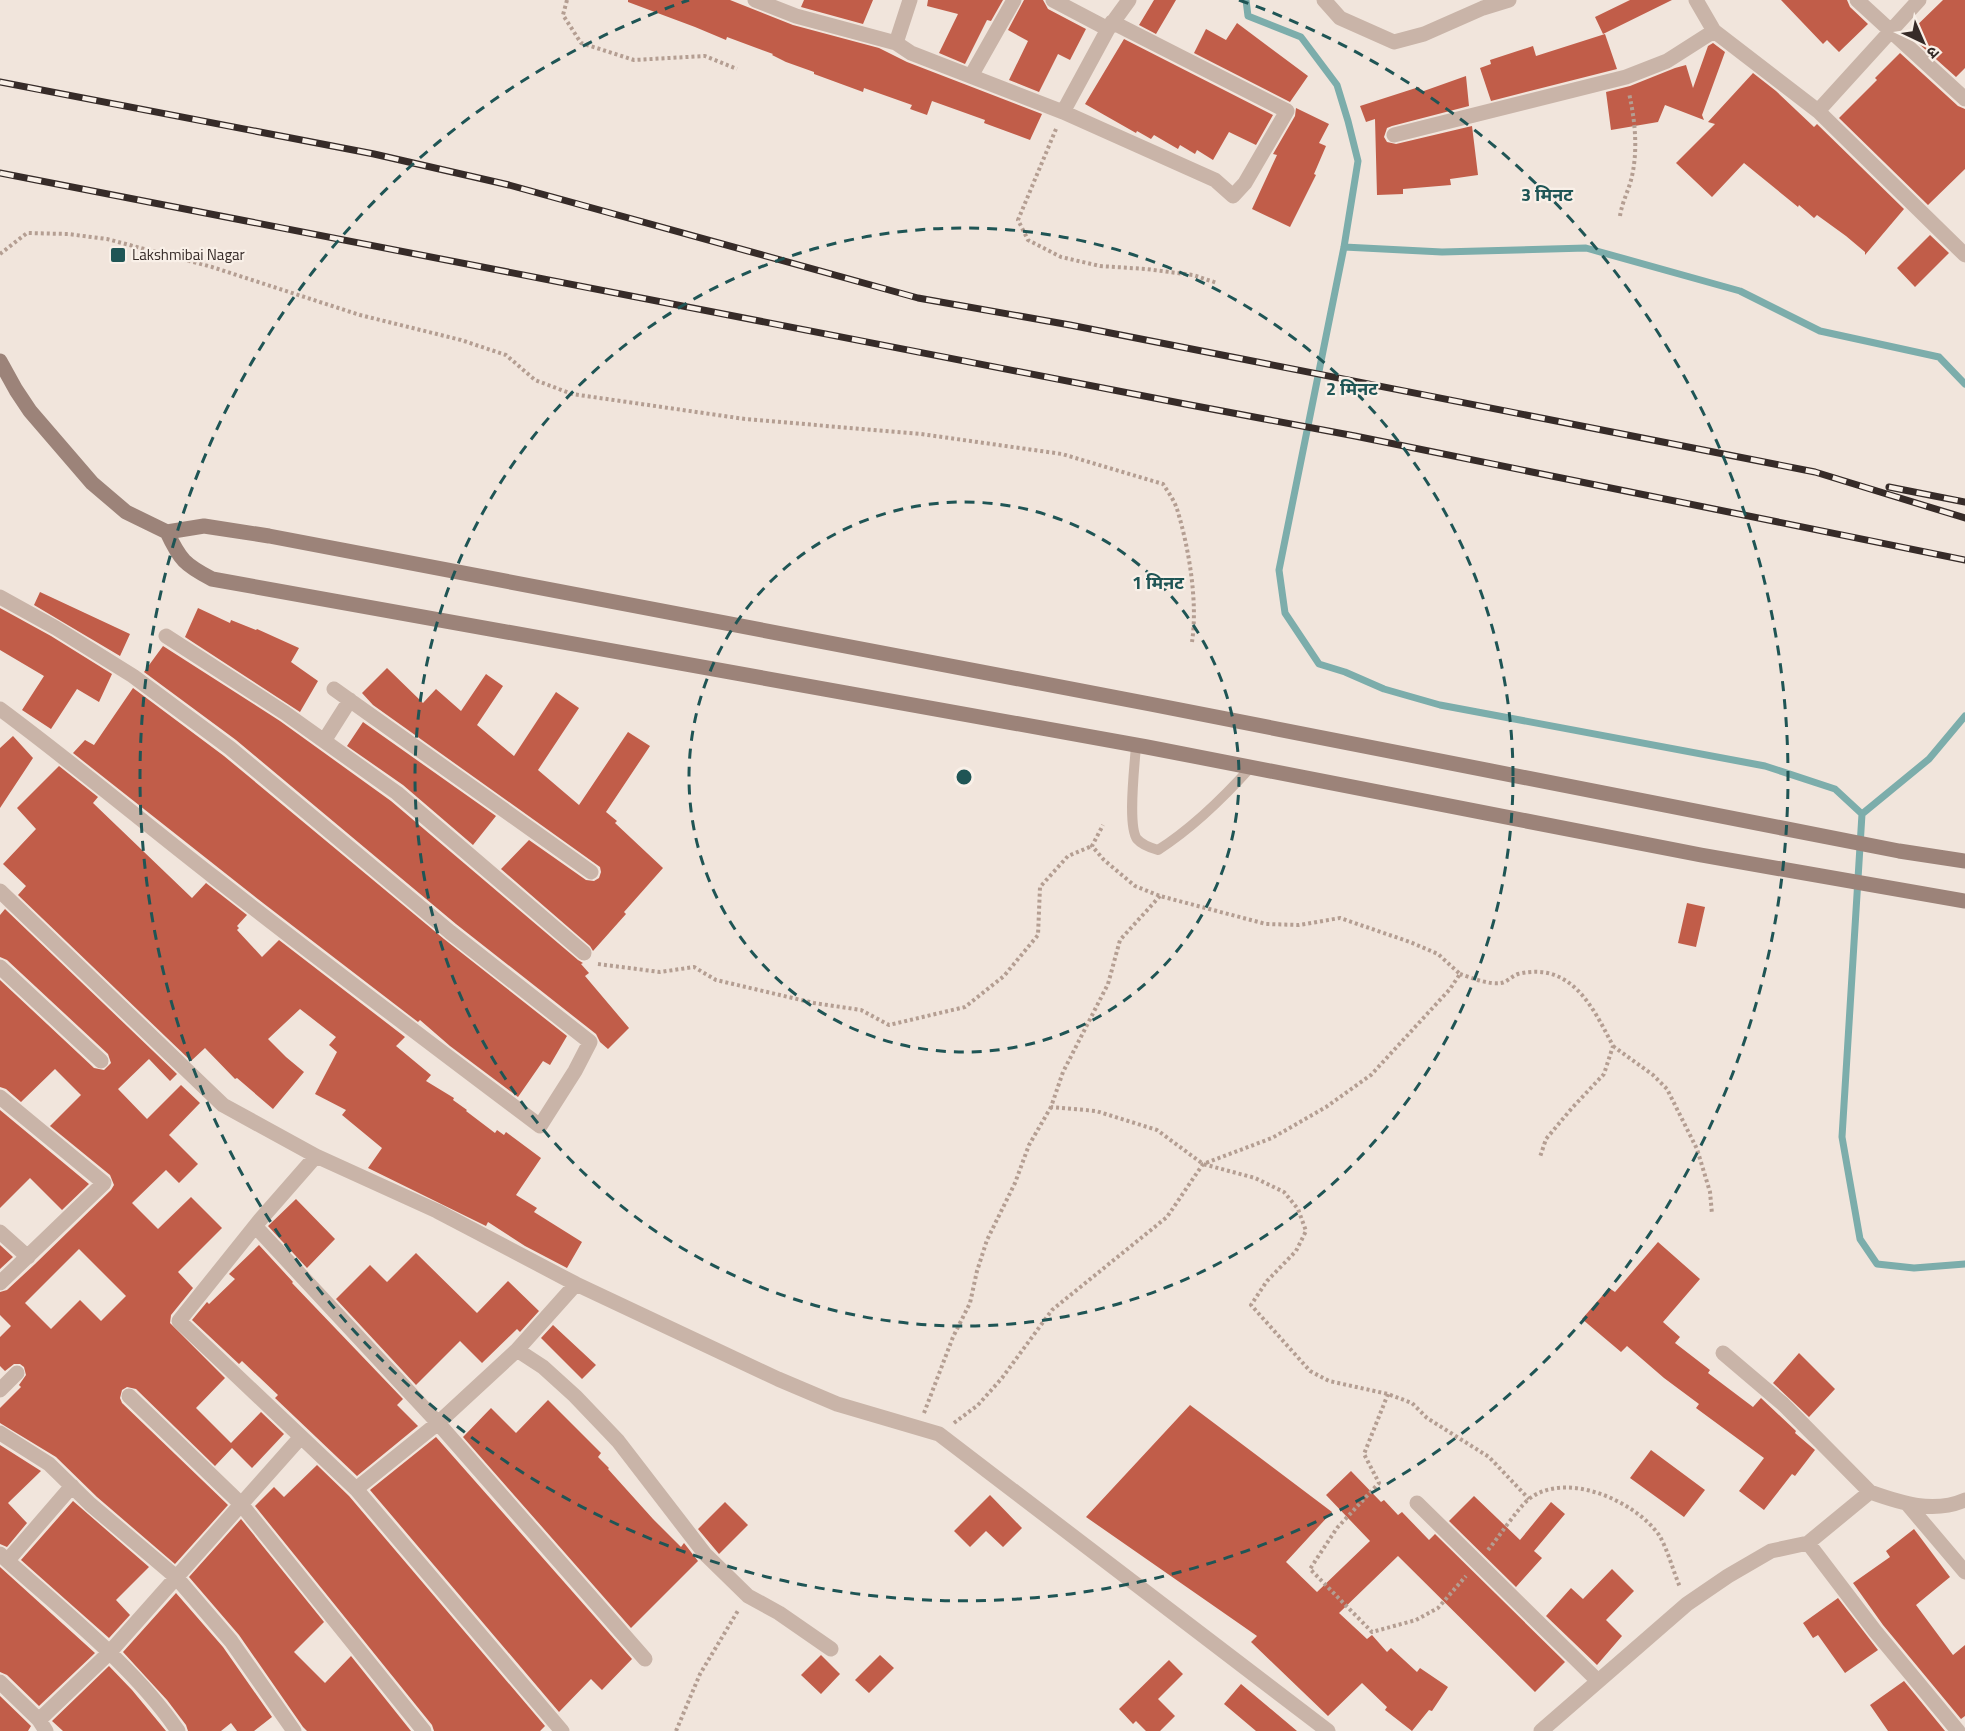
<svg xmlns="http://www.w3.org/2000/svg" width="1965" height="1731" font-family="'Titillium Web','Noto Sans Devanagari',sans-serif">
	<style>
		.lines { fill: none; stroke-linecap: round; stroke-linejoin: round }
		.stream { stroke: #7cadab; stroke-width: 7 }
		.building { fill: #c15d49; fill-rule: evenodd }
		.path { stroke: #b49e92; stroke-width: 4; stroke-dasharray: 3 3; stroke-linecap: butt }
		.lane { stroke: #c9b4a8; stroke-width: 10 }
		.street { stroke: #c9b4a8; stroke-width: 15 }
		.secondary { stroke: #9c8379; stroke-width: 15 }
		.rail-casing { stroke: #362b28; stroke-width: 7 }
		.rail { stroke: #f9f0e8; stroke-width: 4.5; stroke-dasharray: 14; stroke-linecap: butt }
		.ring { fill: none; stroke: #1f5555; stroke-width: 3; stroke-dasharray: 10 8 }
		.poi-dot { fill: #1f5555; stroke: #f9f0e8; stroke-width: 2 }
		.labels { text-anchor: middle; stroke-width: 4.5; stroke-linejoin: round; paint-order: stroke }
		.poi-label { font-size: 15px; fill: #362b28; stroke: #f9f0e8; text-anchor: start }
		.centre { fill: #1f5555; stroke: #f9f0e8; stroke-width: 3 }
		.ring-label { font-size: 18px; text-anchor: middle; font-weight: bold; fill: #1f5555; stroke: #f9f0e8; stroke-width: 4.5; stroke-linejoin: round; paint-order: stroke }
	</style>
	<rect width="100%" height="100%" fill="#f1e5dc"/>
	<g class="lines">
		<path class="stream" d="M 1246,0 L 1248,16 L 1301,37 L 1337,85 L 1348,121 L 1358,161 L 1344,247 L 1279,570 L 1285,613 L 1319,664 L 1345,672 L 1384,689 L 1440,705 L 1765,766 L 1835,789 L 1862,814 L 1842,1137 L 1860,1239 L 1877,1264 L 1914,1268 L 1965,1264
			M 1344,247 L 1442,252 L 1586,248 L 1740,291 L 1820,331 L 1939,357 L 1965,384
			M 1862,814 L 1929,759 L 1965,716"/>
	</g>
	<path class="building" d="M 628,0 L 730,0 L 793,25 L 879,48 L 907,62 L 1042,114 L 1030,140 L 984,123 L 985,120 L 932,101 L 927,115 L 910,109 L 912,105 L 864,88 L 863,92 L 814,74 L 814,72 L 786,62 L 772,55 L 773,54 L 727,37 L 726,40 L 695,27 L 628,2 Z
		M 804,0 L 873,0 L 863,24 L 801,7 Z
		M 928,0 L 1003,0 L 991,21 L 987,20 L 965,64 L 939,53 L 958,14 L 927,6 Z
		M 1024,0 L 1043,0 L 1048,9 L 1086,29 L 1070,60 L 1058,54 L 1039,92 L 1009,80 L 1028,41 L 1008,30 Z
		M 1154,0 L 1176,0 L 1156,34 L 1139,25 Z
		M 1630,0 L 1672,0 L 1603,34 L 1595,17 Z
		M 1781,0 L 1847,0 L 1850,7 L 1868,24 L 1839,52 L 1827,40 L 1823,44 Z
		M 1943,0 L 1965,0 L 1965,68 L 1956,77 L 1908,34 Z
		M 1237,23 L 1308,76 L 1290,102 L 1194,53 L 1206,29 L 1226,40 Z
		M 1605,34 L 1617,69 L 1491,101 L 1480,68 L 1491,64 L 1490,60 L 1533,46 L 1536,56 Z
		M 1124,39 L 1273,115 L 1256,145 L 1229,132 L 1213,160 L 1197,150 L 1195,154 L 1180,145 L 1178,149 L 1154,135 L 1151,139 L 1137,131 L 1136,133 L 1085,104 Z
		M 1713,43 L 1725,52 L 1702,115 L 1704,120 L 1665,105 L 1658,122 L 1611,130 L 1606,92 L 1630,86 L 1675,68 L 1686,65 L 1693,88 L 1708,46 Z
		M 1900,53 L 1958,106 L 1965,109 L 1965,169 L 1928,205 L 1839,118 L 1877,80 L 1875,78 Z
		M 1753,73 L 1776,91 L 1814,127 L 1817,124 L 1904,209 L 1865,255 L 1865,252 L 1846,236 L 1817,215 L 1814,218 L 1799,205 L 1798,207 L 1744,163 L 1712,197 L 1676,163 L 1715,124 L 1708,122 Z
		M 1466,76 L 1469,106 L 1392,126 L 1387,128 L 1384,137 L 1387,142 L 1396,144 L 1472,126 L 1478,175 L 1450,179 L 1451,185 L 1403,189 L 1403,194 L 1377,195 L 1375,119 L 1366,122 L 1360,106 L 1419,87 L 1421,92 Z
		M 1296,108 L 1329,124 L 1319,143 L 1326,146 L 1314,174 L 1316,175 L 1290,227 L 1252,209 L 1277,155 L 1273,154 L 1295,116 Z
		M 1930,235 L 1949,253 L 1915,287 L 1897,268 Z
		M 40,592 L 130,634 L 120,656 L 34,605 Z
		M 0,608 L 51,636 L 112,674 L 99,702 L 77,689 L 51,729 L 22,710 L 44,676 L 0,650 Z
		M 198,608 L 230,623 L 231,620 L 256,630 L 257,629 L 299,648 L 291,662 L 318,681 L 300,712 L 185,637 Z
		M 163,646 L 280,721 L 391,801 L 578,960 L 583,963 L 581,964 L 589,973 L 585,976 L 629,1028 L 608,1049 L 600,1042 L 596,1034 L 456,924 L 236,740 L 144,672 Z
		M 387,668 L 423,703 L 436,689 L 461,711 L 486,674 L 503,686 L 477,725 L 514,756 L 556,692 L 579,708 L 538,770 L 579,805 L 628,732 L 650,746 L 606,812 L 617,821 L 615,823 L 663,868 L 624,912 L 626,914 L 593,951 L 590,946 L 501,869 L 529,840 L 586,880 L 594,881 L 599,878 L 601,872 L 600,867 L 373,705 L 362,693 Z
		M 133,688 L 224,756 L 444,939 L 567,1036 L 550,1065 L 543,1061 L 518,1097 L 450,1046 L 420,1020 L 418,1022 L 263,903 L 73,753 L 85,740 L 94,745 Z
		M 363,722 L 496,816 L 473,845 L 403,785 L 347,746 Z
		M 13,736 L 33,758 L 0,808 L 0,748 Z
		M 59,766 L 98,797 L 93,803 L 192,898 L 206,883 L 247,915 L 237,926 L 239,928 L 237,930 L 262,957 L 279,940 L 405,1037 L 396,1046 L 431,1075 L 426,1081 L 454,1098 L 453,1100 L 467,1110 L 466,1111 L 495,1133 L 497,1130 L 504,1135 L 506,1132 L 541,1158 L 516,1195 L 537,1208 L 534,1212 L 582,1242 L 567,1268 L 525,1246 L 488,1222 L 486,1226 L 368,1168 L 382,1148 L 342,1115 L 346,1110 L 315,1094 L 337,1052 L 329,1045 L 336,1037 L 300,1009 L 268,1039 L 286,1057 L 304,1072 L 273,1109 L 237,1078 L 235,1079 L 205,1048 L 191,1061 L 18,895 L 26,886 L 3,864 L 36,829 L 17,808 Z
		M 1687,903 L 1705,907 L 1696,947 L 1678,943 Z
		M 5,909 L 177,1074 L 170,1081 L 149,1059 L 118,1089 L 147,1119 L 181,1085 L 200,1103 L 169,1135 L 198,1164 L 179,1183 L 166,1170 L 132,1203 L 158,1229 L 191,1197 L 222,1228 L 178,1272 L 193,1288 L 171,1315 L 170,1323 L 225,1378 L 196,1408 L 231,1443 L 261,1412 L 284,1434 L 252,1468 L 232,1448 L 215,1466 L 136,1389 L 127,1387 L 122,1390 L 120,1398 L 122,1403 L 228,1505 L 175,1564 L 97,1497 L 56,1457 L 0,1423 L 0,1408 L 21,1387 L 19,1385 L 26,1375 L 24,1367 L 20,1364 L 14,1364 L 5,1371 L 0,1366 L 0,1337 L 11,1326 L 0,1315 L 0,1292 L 7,1290 L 35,1264 L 111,1190 L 114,1185 L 110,1175 L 50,1126 L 81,1095 L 55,1069 L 21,1102 L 6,1089 L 0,1087 L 0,980 L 94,1068 L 104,1070 L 111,1063 L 108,1054 L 7,960 L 0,957 L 0,915 ZM 79,1249 L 126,1296 L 101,1321 L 80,1300 L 51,1329 L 25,1303 Z
		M 0,1110 L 89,1184 L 62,1210 L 30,1178 L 0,1208 Z
		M 296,1199 L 335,1239 L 307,1268 L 268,1226 Z
		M 1658,1242 L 1700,1279 L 1663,1322 L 1680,1337 L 1675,1343 L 1710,1370 L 1708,1373 L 1753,1407 L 1761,1398 L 1796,1431 L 1795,1433 L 1815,1450 L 1795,1476 L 1792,1474 L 1764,1510 L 1739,1491 L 1764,1458 L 1696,1408 L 1699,1404 L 1664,1378 L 1627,1346 L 1621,1352 L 1582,1319 L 1609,1288 L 1615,1292 Z
		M 0,1245 L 13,1257 L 0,1269 Z
		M 259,1245 L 293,1282 L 292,1283 L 403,1399 L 397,1405 L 418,1426 L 357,1476 L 275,1398 L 278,1395 L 242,1361 L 239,1364 L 192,1320 L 207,1302 L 209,1304 L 235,1279 L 229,1274 Z
		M 416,1253 L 477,1313 L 508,1281 L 539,1311 L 520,1332 L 517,1329 L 482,1363 L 460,1341 L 416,1385 L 336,1299 L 370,1265 L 387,1282 Z
		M 553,1325 L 596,1365 L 582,1379 L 541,1338 Z
		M 1799,1353 L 1835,1389 L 1809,1417 L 1773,1383 Z
		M 548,1400 L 601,1453 L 598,1457 L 609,1468 L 608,1469 L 653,1519 L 681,1547 L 684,1543 L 698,1561 L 631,1628 L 463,1437 L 491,1408 L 516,1433 Z
		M 1190,1405 L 1332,1512 L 1286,1562 L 1317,1592 L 1370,1541 L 1326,1495 L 1351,1471 L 1381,1502 L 1384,1500 L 1398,1515 L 1402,1512 L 1429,1540 L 1435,1534 L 1565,1662 L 1535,1692 L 1398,1556 L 1339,1613 L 1367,1639 L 1372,1635 L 1387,1652 L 1391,1648 L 1417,1672 L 1420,1668 L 1448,1687 L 1432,1711 L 1429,1710 L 1412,1731 L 1385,1710 L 1387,1707 L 1362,1683 L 1328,1716 L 1251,1642 L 1257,1636 L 1086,1517 Z
		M 436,1437 L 632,1659 L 602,1690 L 591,1679 L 559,1712 L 370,1490 Z
		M 0,1445 L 41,1471 L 8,1503 L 27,1523 L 7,1547 L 0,1544 Z
		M 1651,1450 L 1705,1490 L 1684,1517 L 1630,1478 Z
		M 317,1465 L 349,1496 L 545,1726 L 540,1731 L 434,1731 L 432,1725 L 255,1506 L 274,1487 L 284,1497 Z
		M 990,1495 L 1022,1528 L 1003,1547 L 986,1531 L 970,1547 L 954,1531 Z
		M 1474,1496 L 1520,1540 L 1551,1502 L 1565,1514 L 1534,1551 L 1542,1558 L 1516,1587 L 1449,1521 Z
		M 73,1501 L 149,1567 L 116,1600 L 130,1615 L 109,1638 L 21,1560 Z
		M 725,1502 L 748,1525 L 719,1554 L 698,1529 Z
		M 241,1519 L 324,1622 L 294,1652 L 325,1683 L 351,1656 L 411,1731 L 307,1731 L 303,1727 L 239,1635 L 189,1577 Z
		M 1914,1529 L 1950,1577 L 1916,1605 L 1953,1655 L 1965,1645 L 1965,1716 L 1961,1719 L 1883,1625 L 1853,1583 L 1890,1557 L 1886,1551 Z
		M 0,1567 L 95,1653 L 39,1706 L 7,1675 L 0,1672 Z
		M 1612,1569 L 1634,1591 L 1606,1620 L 1622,1636 L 1597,1665 L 1546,1616 L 1571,1588 L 1583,1599 Z
		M 176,1593 L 223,1647 L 272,1717 L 254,1731 L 237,1731 L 231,1723 L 221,1731 L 188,1731 L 186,1725 L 167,1700 L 123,1652 Z
		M 1838,1598 L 1878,1650 L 1845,1673 L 1818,1635 L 1813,1638 L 1803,1623 Z
		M 821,1655 L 840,1674 L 821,1694 L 801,1675 Z
		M 880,1655 L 894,1668 L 869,1693 L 855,1680 Z
		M 1169,1660 L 1183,1674 L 1158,1699 L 1175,1716 L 1160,1731 L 1146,1731 L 1136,1721 L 1133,1724 L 1119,1709 Z
		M 109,1666 L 132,1690 L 166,1731 L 63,1731 L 52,1721 Z
		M 1904,1681 L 1945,1731 L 1888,1731 L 1870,1705 Z
		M 1241,1684 L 1297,1731 L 1256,1731 L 1224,1704 Z
		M 0,1696 L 31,1726 L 28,1731 L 0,1731 Z"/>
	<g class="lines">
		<path class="path" d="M 567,0 L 563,15 L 581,43 L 634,60 L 705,56 L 737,69
			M 1056,129 L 1018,220 L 1028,240 L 1061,257 L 1100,266 L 1146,269 L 1193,275 L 1217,283
			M 1620,216 C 1622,202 1629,190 1632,176 C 1638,149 1635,120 1629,93
			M 0,254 L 27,233 L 68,234 L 107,239 L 212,267 L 360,315 L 461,340 L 506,355 L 535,380 L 572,394 L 745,419 L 921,434 L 1062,454 L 1163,484 C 1168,492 1174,500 1177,509 C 1189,548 1198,602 1192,642
			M 1160,896 L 1120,940 L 1108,984 L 1063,1072 L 1051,1107 L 1096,1111 L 1157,1130 L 1203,1164 L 1255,1178 L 1284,1192 L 1298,1209 L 1306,1231 L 1296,1251 L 1267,1281 L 1251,1305 L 1310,1371 L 1329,1381 L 1388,1394 L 1412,1403 L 1427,1418 L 1489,1457 L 1529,1499
			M 598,964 L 660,972 L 694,967 L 716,980 L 814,1003 L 861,1010 L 889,1025 L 965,1007 L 1004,976 L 1038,935 L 1040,887 L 1068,856 L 1092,846
			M 1460,974 C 1472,978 1489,985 1501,983 C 1507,982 1512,976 1518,974 C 1571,961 1593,1007 1613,1046 L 1604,1074 L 1572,1108 L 1546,1139 L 1540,1157
			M 1613,1046 L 1653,1075 L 1667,1089 L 1697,1149 L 1710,1192 L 1712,1214
			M 1388,1394 L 1364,1454 L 1379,1483 L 1337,1528 L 1310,1569 L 1372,1632 L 1416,1620 L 1438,1608 L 1466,1576
			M 924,1413 L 953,1337 L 970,1303 L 977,1271 L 987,1240 L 1015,1183 L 1029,1145 L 1051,1107
			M 954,1423 L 978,1405 L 1002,1378 L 1052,1310 L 1167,1217 L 1203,1164 L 1272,1138 L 1326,1107 L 1371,1075 L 1450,989 L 1460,974 L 1438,954 L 1410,942 L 1340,918 L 1299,925 L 1266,924 L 1160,896 L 1135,886 L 1104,860 L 1092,846 L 1103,825
			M 1488,1550 C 1499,1537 1517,1509 1529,1499 C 1566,1470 1635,1501 1659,1535 C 1668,1550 1673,1571 1680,1587
			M 676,1731 L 700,1674 L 739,1609"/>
		<path class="lane" d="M 1136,745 C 1135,764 1127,825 1137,839 C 1142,845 1151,848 1158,850 C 1191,829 1225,796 1251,767"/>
		<path class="street" d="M 755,0 L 796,16 L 896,43 L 911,53 L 1063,112 L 1215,180 L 1233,196 L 1245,183 L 1287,111 L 1112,22
			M 1053,0 L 1108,29
			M 1324,0 L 1340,18 L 1394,42 L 1424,34 L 1483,8 L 1509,0
			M 1696,0 L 1714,31 L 1818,111 L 1965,255
			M 1857,0 L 1965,99
			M 896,43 L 910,0
			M 971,76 L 1014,0
			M 1818,111 L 1919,0
			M 1063,112 L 1108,29 L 1129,0
			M 1394,135 L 1626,77 L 1667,61 L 1714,31
			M 0,597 L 56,628 L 133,676 L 230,748 L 450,932 L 590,1042 L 575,1071 L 540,1126 C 431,1044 322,962 215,878 C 143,822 73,763 0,709
			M 166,636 L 285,713 L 397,793 L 584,953
			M 334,689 L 591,872
			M 324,741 L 350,700
			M 0,891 L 223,1105 L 316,1156 L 437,1211 L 576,1284 L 778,1379 L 837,1404 L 939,1434 L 1328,1731
			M 0,967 L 101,1061
			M 0,1097 L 104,1183 L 0,1283
			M 316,1156 L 260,1220 L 179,1321 L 356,1489 L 562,1731
			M 256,1227 L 438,1423 L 645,1659
			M 0,1232 L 28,1257
			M 517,1350 L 543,1367 L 575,1396 L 618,1441 L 705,1554 L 748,1596 L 779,1613 L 831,1649
			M 1723,1353 L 1783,1404 L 1870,1492
			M 0,1390 L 17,1373
			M 129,1396 L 241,1504 L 424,1731
			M 0,1433 L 49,1464 L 90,1504 L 176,1577 L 231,1641 L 294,1731
			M 356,1489 L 438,1423 L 517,1350 L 576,1284
			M 1417,1503 L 1598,1681
			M 1909,1506 L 1965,1572
			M 1808,1543 L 1875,1631 L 1958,1731
			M 0,1554 C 59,1608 133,1665 178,1731
			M 8,1560 L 72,1486
			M 0,1682 L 39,1720 L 46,1731
			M 39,1720 L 109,1653 L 300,1438
			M 1541,1731 L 1687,1604 L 1728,1576 L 1771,1551 L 1808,1543 L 1870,1492 C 1901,1503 1933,1514 1965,1500"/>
		<path class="secondary" d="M 0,361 L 16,390 L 30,411 L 92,483 L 126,512 L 167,532 L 204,526 L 269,536 L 1150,704 L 1899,851 L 1965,861
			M 167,532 C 180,560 185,565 212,579 L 1147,747 L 1701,855 L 1965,901"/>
		<g class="rail-casing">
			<path id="rail" d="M 0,82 L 374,154 L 509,185 L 918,298 L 1070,325 L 1815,472 L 1965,518
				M 0,173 L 1185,404 L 1355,436 L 1965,560
				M 1889,487 L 1965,502"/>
		</g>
		<use href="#rail" class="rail"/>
	</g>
	<g class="ring">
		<circle cx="964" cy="777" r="275"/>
		<circle cx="964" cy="777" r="549"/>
		<path d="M1239 0A824 824 0 1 1 689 0"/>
	</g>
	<rect class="poi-dot" x="110" y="247" width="16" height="16" rx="3"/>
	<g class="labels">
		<g class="poi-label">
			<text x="132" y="260">Lakshmibai Nagar</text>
		</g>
	</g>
	<circle cx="964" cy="777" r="9" class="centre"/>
	<g class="ring-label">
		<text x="1547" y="201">3 मिनट</text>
		<text x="1352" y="395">2 मिनट</text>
		<text x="1158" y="589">1 मिनट</text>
	</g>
	<g transform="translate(1923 42) rotate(136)" stroke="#f9f0e8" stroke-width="4.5" paint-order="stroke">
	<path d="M0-4.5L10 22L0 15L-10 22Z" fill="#362b28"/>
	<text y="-9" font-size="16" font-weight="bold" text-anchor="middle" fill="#362b28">उ</text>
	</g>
</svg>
